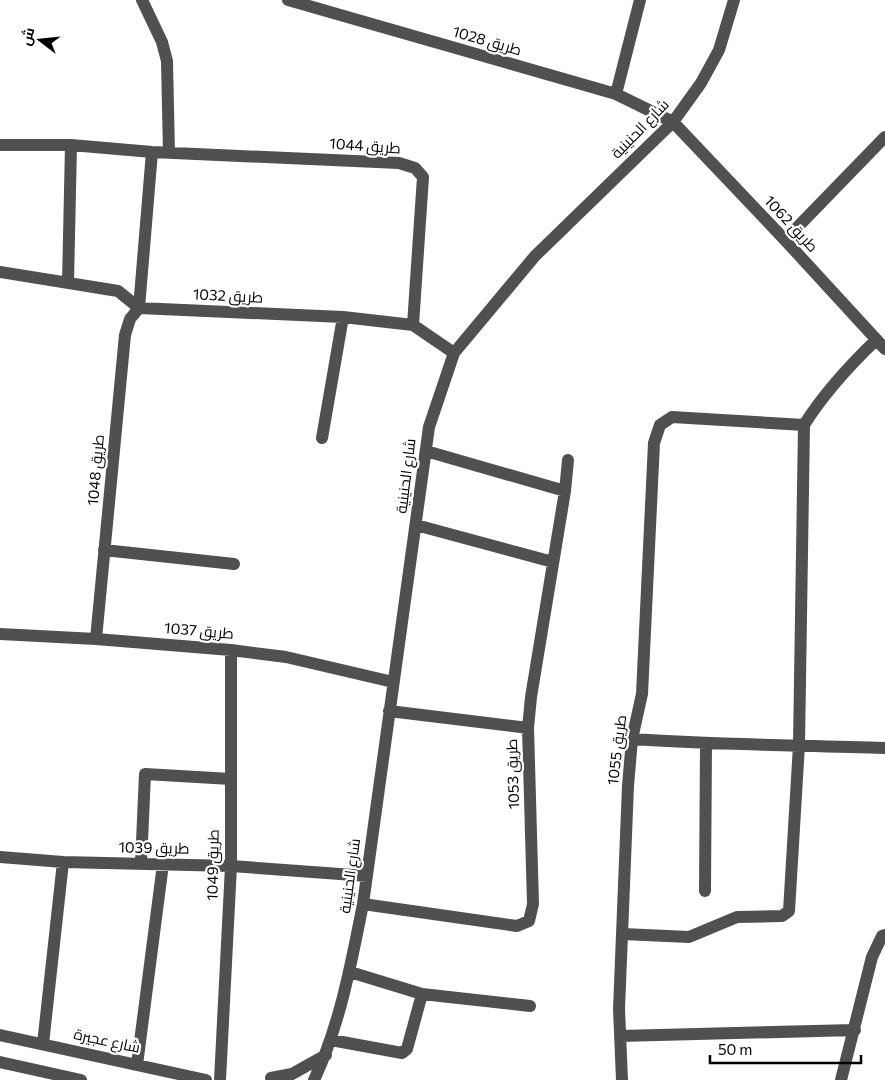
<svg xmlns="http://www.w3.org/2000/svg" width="885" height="1080" font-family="Commissioner,Cairo,sans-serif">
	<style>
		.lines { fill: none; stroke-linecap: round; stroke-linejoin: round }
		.minor { stroke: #505050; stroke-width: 12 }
		.labels { text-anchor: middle; stroke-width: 4.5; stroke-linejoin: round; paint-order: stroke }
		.street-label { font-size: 15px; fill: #000; stroke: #fff }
	</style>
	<rect width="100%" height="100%" fill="#fff"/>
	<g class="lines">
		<path class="minor" d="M 142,0 L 162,42 L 167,61 L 169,153
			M 288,0 L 616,94 L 673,122 L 785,240 L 885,349
			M 616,94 L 640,0
			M 0,145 L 71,145 L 152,152 L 399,163 L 415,168 L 423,177 L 413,325
			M 785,240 L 885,137
			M 0,272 L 118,291 L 139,308 L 343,317 L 413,325 L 454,353
			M 68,283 L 71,145
			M 139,308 L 152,152
			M 322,438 L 343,317
			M 426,451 L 565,491
			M 416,525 L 553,562
			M 104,550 L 234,564
			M 0,634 L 96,639 L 231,650 L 286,657 L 393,682
			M 96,639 L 125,335 L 130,319 L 139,308
			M 389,711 L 528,728
			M 632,739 C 716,745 801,745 885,748
			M 0,857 L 63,862 L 231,866 L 367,876
			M 141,864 L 145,774 L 231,779
			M 705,891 L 706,744
			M 363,904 L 517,926 L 529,921 L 533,904 L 528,728 L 531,697 L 565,491 L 568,460
			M 623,934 L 689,937 L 737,917 L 782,916 L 789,911 L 799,745 L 804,425 C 824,393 849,366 876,340
			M 350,972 L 422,994 L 530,1006
			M 0,1035 L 206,1080
			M 620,1036 L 855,1030
			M 331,1040 L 402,1053 L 407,1049 L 422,994
			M 43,1044 L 63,862
			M 0,1062 L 81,1080
			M 137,1065 L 163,864
			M 271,1078 L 292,1074 L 326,1055
			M 220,1080 L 231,866 L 231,650
			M 314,1080 C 340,1025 351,964 363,904 L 429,427 L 454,353 L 535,256 L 673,122 L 701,83 L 719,50 L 734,0
			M 622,1080 L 619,1009 L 628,786 L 632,739 L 642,694 L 654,443 L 660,425 L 672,417 L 804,425
			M 841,1080 L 872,957 L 882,936 L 885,935"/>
	</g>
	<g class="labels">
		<g class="street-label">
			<text transform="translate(487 41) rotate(16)" y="5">طريق 1028</text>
			<text transform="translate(640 129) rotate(-46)" y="5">شارع الحنينية</text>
			<text transform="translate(365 146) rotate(4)" y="5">طريق 1044</text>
			<text transform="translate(791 224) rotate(47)" y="5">طريق 1062</text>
			<text transform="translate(228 296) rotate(3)" y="5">طريق 1032</text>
			<text transform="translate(96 470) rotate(-85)" y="5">طريق 1048</text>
			<text transform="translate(406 476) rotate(-83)" y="5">شارع الحنينية</text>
			<text transform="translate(199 631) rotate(5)" y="5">طريق 1037</text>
			<text transform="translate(617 750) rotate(-83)" y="5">طريق 1055</text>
			<text transform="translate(513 774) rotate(-92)" y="5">طريق 1053</text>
			<text transform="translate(154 848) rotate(1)" y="5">طريق 1039</text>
			<text transform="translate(213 865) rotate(-89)" y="5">طريق 1049</text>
			<text transform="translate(350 876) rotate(-82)" y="5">شارع الحنينية</text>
			<text transform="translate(107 1041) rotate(12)" y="5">شارع عجيرة</text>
		</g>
	</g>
	<g transform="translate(40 40) rotate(286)" stroke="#ffffff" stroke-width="4" paint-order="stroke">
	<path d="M0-4L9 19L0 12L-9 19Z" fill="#000000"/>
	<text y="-8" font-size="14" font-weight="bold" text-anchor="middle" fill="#000000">ش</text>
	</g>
	<path d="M710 1055v8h151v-8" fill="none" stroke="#000000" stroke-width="2.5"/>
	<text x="718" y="1055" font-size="15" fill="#000000" stroke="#ffffff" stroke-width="4" paint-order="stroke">50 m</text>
</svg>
